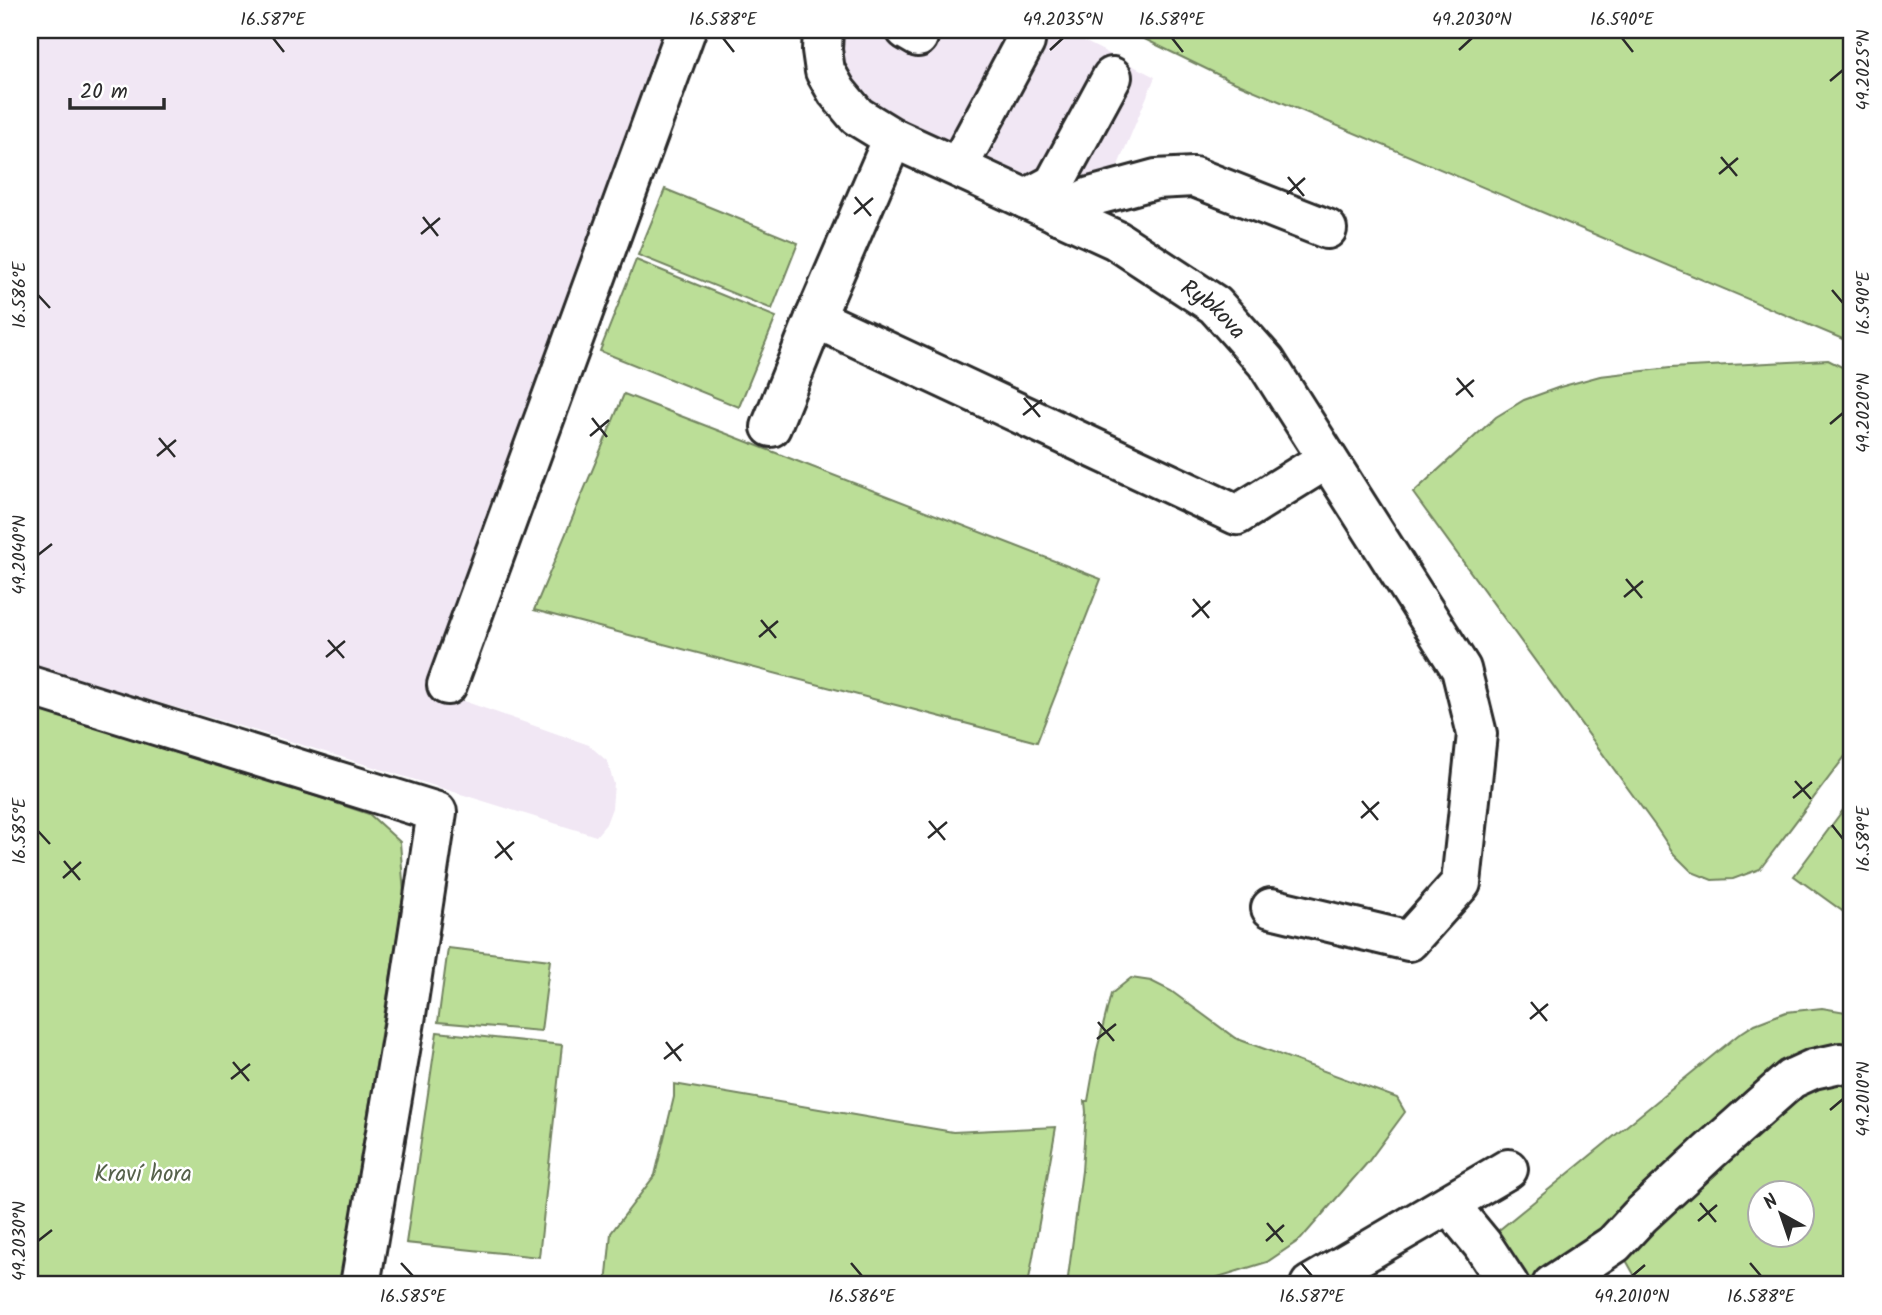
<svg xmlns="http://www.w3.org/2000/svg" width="1882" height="1315" font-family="Kalam,sans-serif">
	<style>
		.built { fill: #f1e7f4 }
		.green { fill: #bbde97; stroke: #738461; stroke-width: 2; fill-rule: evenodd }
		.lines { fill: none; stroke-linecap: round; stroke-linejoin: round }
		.minor-casing { stroke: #2b2b2b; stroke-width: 44 }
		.minor { stroke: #fff; stroke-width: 38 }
		.ticks { fill: none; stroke: #2b2b2b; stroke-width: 2.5 }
		.labels { text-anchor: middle; stroke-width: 5; stroke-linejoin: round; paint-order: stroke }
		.street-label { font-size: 23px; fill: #2b2b2b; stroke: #fff }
		.park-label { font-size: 23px; fill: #56614b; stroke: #fff }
		.neatline { fill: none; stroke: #2b2b2b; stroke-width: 2.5 }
		.ticks-label { font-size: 18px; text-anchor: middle; fill: #2b2b2b }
	</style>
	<rect width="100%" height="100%" fill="#fff"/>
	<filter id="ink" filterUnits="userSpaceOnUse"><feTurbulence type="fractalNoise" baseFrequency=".0143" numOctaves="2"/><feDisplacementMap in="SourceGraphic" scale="14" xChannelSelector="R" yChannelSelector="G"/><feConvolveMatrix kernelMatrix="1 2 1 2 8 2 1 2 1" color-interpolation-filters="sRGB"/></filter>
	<g filter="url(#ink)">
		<path class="built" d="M 30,30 L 716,30 L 691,53 L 452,697 L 589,745 L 607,761 L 614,784 L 612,808 L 606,824 L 596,836 L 270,735 L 30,665 Z
			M 831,30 L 1062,30 L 1155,77 L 1096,218 L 893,125 L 842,83 Z"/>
		<path class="green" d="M 1126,30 L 1852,30 L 1852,343 L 1229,80 Z
			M 665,189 L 798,243 L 772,309 L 638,255 Z
			M 636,260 L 776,317 L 739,407 L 600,351 Z
			M 1828,360 L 1852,372 L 1852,747 L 1760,869 L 1733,879 L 1712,880 L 1692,872 L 1674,854 L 1656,827 L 1413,493 L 1496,417 L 1524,400 L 1560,387 L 1600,376 L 1670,368 Z
			M 624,394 L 1101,579 L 1037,742 L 534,610 Z
			M 37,704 L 369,814 L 400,842 L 404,894 L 340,1285 L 30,1285 L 30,710 L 34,711 Z
			M 1852,798 L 1852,918 L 1794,876 Z
			M 448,948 L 550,960 L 541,1031 L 438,1022 Z
			M 1131,978 L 1151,981 L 1171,991 L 1235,1038 L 1397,1098 L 1405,1112 L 1368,1162 L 1301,1239 L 1267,1262 L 1192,1285 L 1067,1285 L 1082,1171 L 1086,1112 L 1085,1101 L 1088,1101 L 1097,1050 L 1111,994 Z
			M 1822,1008 L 1852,1013 L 1852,1285 L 1640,1285 L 1622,1253 L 1547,1285 L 1516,1285 L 1482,1244 L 1738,1035 L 1755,1024 L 1786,1012 ZM 1759,1192 L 1801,1192 L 1801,1234 L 1759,1234 Z
			M 437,1032 L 562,1045 L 539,1257 L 406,1243 Z
			M 674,1084 L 953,1132 L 1056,1127 L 1028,1285 L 606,1285 L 611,1233 L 655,1175 L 674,1097 Z"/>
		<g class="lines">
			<g class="minor-casing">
				<g id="minor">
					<path id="s1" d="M 823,30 L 822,50 L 825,71 L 837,92 L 857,116 L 893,138 L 1116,240 L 1215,305 L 1266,362 L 1461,669 L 1477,734 L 1461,883 L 1409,941 L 1271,908"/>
					<path d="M 906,30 L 918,37"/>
					<path d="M 893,138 L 815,318 L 1237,515 L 1327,459"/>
					<path d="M 958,167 L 1025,42"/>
					<path d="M 1026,199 L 1054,184 L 1112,77"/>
					<path d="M 1058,214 L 1090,197 L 1156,179 L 1194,177 L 1327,229"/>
					<path d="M 771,427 L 815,318"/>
					<path d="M 447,685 L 686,30"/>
					<path d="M 30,686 L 437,812 L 405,1021 L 360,1285"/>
					<path d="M 1449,1204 L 1482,1244 L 1509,1285"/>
					<path d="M 1310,1285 L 1508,1169"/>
					<path d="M 1552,1285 L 1614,1244 L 1640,1216 L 1710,1151 L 1791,1079 L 1813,1069 L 1840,1063 L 1852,1066"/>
				</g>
			</g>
			<use href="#minor" class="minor"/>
		</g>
	</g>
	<path class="ticks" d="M 273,38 L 284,52M 723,38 L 734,52M 1172,38 L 1183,52M 1622,38 L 1633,52M 1050,50 L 1063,38M 1459,50 L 1472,38M 1830,81 L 1843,70M 1721,157 L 1737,176M 1719,174 L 1738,158M 1288,177 L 1304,196M 1287,194 L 1305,178M 855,197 L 871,216M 854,214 L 873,198M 423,217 L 438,236M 421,234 L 440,218M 1832,290 L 1843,303M 38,295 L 50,308M 1457,378 L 1473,397M 1456,395 L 1474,380M 1024,398 L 1040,417M 1023,415 L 1042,400M 592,418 L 607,437M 1830,424 L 1843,413M 590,436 L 609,420M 159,438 L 175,457M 157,456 L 176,440M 38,555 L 52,544M 1626,579 L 1642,598M 1624,597 L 1643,581M 1193,599 L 1209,618M 1192,617 L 1210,601M 761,620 L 776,638M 759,637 L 778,621M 328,640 L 344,658M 326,657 L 345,641M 1795,781 L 1811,799M 1793,798 L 1812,782M 1362,801 L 1378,820M 1361,818 L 1379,802M 929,821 L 945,840M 1832,825 L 1843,839M 38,831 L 50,844M 928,838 L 947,822M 497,841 L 512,860M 495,858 L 514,842M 64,861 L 80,880M 63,878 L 81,862M 1531,1002 L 1547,1021M 1530,1019 L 1548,1004M 1098,1022 L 1114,1041M 1097,1039 L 1116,1024M 666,1042 L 681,1061M 664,1059 L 683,1044M 233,1062 L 249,1081M 231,1079 L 250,1064M 1830,1110 L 1843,1099M 1700,1203 L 1716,1222M 1698,1221 L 1717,1205M 1267,1223 L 1283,1242M 38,1241 L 52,1230M 1266,1241 L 1284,1225M 401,1263 L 413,1276M 851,1263 L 862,1276M 1301,1263 L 1312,1276M 1750,1263 L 1761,1276M 1632,1276 L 1645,1265"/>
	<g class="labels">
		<g class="street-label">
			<text dy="8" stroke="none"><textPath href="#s1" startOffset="504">Rybkova</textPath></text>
		</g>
		<g class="park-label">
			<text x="143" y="1181">Kraví hora</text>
		</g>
	</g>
	<rect width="1882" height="1315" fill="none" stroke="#fff" stroke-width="77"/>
	<g transform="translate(1781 1214) rotate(320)"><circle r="33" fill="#ffffff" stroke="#aaaaaa" stroke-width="2"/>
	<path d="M0-5L12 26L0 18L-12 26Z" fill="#2b2b2b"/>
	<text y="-10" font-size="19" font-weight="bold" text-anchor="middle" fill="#2b2b2b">N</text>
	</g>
	<path d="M70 98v10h94v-10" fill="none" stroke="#2b2b2b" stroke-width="3.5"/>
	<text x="80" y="98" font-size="21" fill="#2b2b2b" stroke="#ffffff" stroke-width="5" paint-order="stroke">20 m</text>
	<rect x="38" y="38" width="1805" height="1238" class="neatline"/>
	<g class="ticks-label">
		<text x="273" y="25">16.587°E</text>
		<text x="723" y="25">16.588°E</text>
		<text x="1063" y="25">49.2035°N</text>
		<text x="1172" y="25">16.589°E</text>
		<text x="1472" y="25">49.2030°N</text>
		<text x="1622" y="25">16.590°E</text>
		<text transform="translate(1863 70) rotate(-90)" y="6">49.2025°N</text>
		<text transform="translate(19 295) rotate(-90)" y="6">16.586°E</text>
		<text transform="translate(1863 303) rotate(-90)" y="6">16.590°E</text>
		<text transform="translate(1863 413) rotate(-90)" y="6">49.2020°N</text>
		<text transform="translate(19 555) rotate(-90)" y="6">49.2040°N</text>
		<text transform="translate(19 831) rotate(-90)" y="6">16.585°E</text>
		<text transform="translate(1863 839) rotate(-90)" y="6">16.589°E</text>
		<text transform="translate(1863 1099) rotate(-90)" y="6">49.2010°N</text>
		<text transform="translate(19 1241) rotate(-90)" y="6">49.2030°N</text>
		<text x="413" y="1302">16.585°E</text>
		<text x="862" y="1302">16.586°E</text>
		<text x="1312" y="1302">16.587°E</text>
		<text x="1632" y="1302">49.2010°N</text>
		<text x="1761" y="1302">16.588°E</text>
	</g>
</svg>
